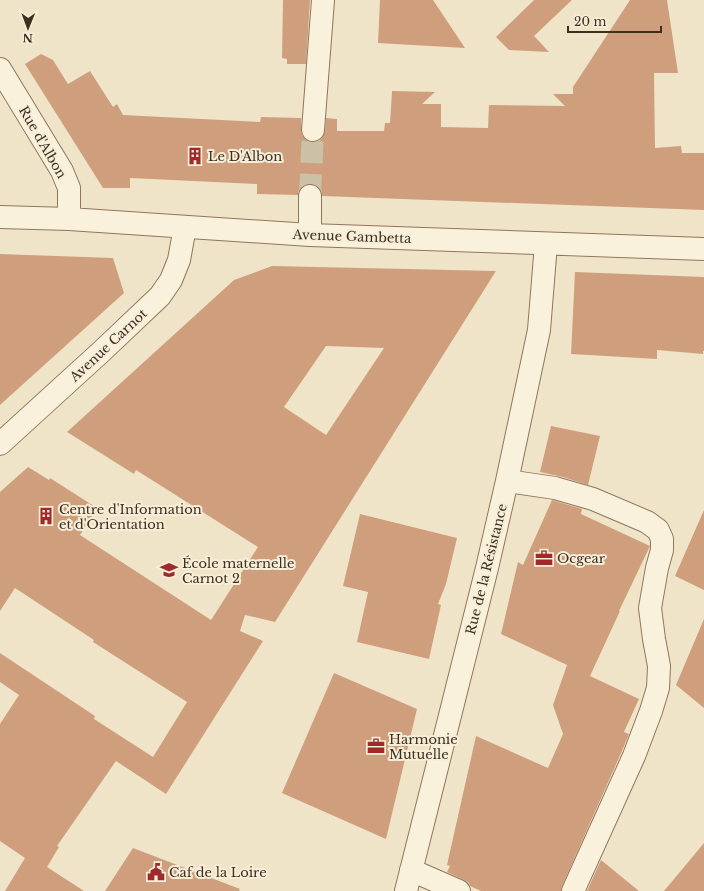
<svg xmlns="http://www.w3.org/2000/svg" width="704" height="891" font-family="'Libre Baskerville',serif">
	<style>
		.building { fill: #cf9f7d; fill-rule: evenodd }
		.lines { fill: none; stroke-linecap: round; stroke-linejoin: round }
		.minor-tunnel { stroke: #ccc0a6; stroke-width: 22; stroke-dasharray: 22 11; stroke-linecap: butt }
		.minor-casing { stroke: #8d765c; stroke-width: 24 }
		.minor { stroke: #faf1dc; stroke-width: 22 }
		.labels { text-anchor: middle; stroke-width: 4; stroke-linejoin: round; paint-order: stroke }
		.street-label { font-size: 13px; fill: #3d2e20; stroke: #f7eed8 }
		.poi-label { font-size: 13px; fill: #3d2e20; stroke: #f7eed8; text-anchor: start }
	</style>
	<rect width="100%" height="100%" fill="#f0e4c8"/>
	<path class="building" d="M 283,0 L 310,0 L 306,64 L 287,64 L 287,59 L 282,58 Z
		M 380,0 L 433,0 L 465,48 L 378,43 Z
		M 534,0 L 572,0 L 534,36 L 549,52 L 509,50 L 496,37 Z
		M 630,0 L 667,0 L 678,73 L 654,73 L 655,148 L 681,146 L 682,153 L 704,153 L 704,210 L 322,196 L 321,189 L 316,185 L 310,184 L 303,185 L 299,189 L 298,195 L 257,194 L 257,184 L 130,178 L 130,188 L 103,188 L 25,64 L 41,54 L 53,60 L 68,84 L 90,71 L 113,107 L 117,104 L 123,115 L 260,122 L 261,117 L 301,118 L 301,129 L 302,135 L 306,140 L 312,142 L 319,141 L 323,137 L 325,131 L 326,118 L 337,119 L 337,131 L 384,131 L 385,123 L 390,123 L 392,91 L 435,92 L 422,104 L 441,104 L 441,127 L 488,128 L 489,105 L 565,106 L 553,94 L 573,94 L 573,87 Z
		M 0,254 L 113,258 L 124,293 L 0,405 Z
		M 272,266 L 496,271 L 275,622 L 245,615 L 240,631 L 263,641 L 166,794 L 116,761 L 57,846 L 59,847 L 47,867 L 84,891 L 5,891 L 25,858 L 0,841 L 0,724 L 19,695 L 0,682 L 0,653 L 95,716 L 94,719 L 153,757 L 187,702 L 93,642 L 94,640 L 15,588 L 0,611 L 0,492 L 28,467 L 49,480 L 50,478 L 97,508 L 80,535 L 211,620 L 258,547 L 136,470 L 134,474 L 67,432 L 234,280 ZM 326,346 L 384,348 L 326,435 L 284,407 Z
		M 575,272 L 704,277 L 704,351 L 703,351 L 703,354 L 657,350 L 657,359 L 571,354 Z
		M 551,426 L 600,436 L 588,485 L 563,477 L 540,472 Z
		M 552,500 L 582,509 L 581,514 L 650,546 L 619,611 L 620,611 L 590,676 L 639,699 L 624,732 L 629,734 L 622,751 L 562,886 L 561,891 L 481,891 L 470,886 L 469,883 L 464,880 L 447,872 L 450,866 L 447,865 L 476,736 L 548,768 L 563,734 L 553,705 L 567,665 L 501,634 L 518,562 L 523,565 Z
		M 704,510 L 704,590 L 675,576 Z
		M 360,514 L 457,538 L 446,584 L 438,604 L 441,605 L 429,659 L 357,642 L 368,592 L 343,586 Z
		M 704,619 L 704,708 L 676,685 Z
		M 334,673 L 417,709 L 386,839 L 282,793 Z
		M 704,843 L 704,891 L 664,891 Z
		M 133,848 L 240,889 L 239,891 L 105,891 Z
		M 601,860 L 639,891 L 587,891 Z"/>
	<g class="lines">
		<path class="minor-tunnel" d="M 310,196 L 313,130"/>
		<g class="minor-casing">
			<path id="minor" d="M 0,69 L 62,171 L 69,188 L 69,219
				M 313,130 L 323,0
				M 0,217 L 69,219 L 310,235 L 704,249
				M 310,235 L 310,196
				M 0,444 L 102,351 L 160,296 L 171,280 L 179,260 L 185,227
				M 507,481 L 555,488 L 593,499 L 647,522 L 658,530 L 662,539 L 662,550 L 657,568 L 650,608 L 654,639 L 659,666 L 658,688 L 651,711 L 634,756 L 573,891
				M 411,870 L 459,891
				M 406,891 L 487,568 L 507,481 L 539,330 L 546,244"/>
		</g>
		<use href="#minor" class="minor"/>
	</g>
	<defs>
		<g id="building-bare" transform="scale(1.38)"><path d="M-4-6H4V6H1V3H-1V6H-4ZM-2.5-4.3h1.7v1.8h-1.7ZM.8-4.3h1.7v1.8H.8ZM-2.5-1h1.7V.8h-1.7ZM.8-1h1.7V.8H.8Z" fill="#9e2a2b" stroke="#f7eed8" stroke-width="2.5" paint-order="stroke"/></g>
		<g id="office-bare" transform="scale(1.38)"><path d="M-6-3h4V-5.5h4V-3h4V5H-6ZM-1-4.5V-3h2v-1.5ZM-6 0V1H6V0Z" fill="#9e2a2b" stroke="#f7eed8" stroke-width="2.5" paint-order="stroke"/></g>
		<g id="school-bare" transform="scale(1.38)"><path d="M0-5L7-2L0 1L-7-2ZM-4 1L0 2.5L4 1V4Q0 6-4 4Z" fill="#9e2a2b" stroke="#f7eed8" stroke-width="2.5" paint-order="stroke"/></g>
		<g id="civic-bare" transform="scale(1.38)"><path d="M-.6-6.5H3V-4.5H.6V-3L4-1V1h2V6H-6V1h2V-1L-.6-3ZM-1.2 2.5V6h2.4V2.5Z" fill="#9e2a2b" stroke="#f7eed8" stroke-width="2.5" paint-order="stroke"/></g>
	</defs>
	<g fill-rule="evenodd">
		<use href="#building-bare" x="195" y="156"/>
		<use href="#building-bare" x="46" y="516"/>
		<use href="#office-bare" x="544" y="558"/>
		<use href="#school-bare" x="169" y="570"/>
		<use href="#office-bare" x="376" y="746"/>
		<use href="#civic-bare" x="156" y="872"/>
	</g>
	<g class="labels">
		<g class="street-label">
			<text transform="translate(43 142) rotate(60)" y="5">Rue d'Albon</text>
			<text transform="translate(352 236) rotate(2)" y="5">Avenue Gambetta</text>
			<text transform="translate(108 345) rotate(-43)" y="5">Avenue Carnot</text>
			<text transform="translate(486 569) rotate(-76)" y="5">Rue de la Résistance</text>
		</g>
		<g class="poi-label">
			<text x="208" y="161">Le D'Albon</text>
			<text x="59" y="514">Centre d'Information<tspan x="59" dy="15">et d'Orientation</tspan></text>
			<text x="557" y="563">Ocgear</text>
			<text x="182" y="568">École maternelle<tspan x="182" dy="15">Carnot 2</tspan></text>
			<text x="389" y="744">Harmonie<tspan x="389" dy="15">Mutuelle</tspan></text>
			<text x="169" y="877">Caf de la Loire</text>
		</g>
	</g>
	<g transform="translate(28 28) rotate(181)" stroke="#f7eed8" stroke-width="3" paint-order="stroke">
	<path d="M0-3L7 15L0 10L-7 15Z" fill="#3d2e20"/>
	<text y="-6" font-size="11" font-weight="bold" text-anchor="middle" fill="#3d2e20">N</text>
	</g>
	<path d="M568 26v6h93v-6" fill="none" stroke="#3d2e20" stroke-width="2"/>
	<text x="574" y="26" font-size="12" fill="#3d2e20" stroke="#f7eed8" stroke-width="3" paint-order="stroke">20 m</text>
</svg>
